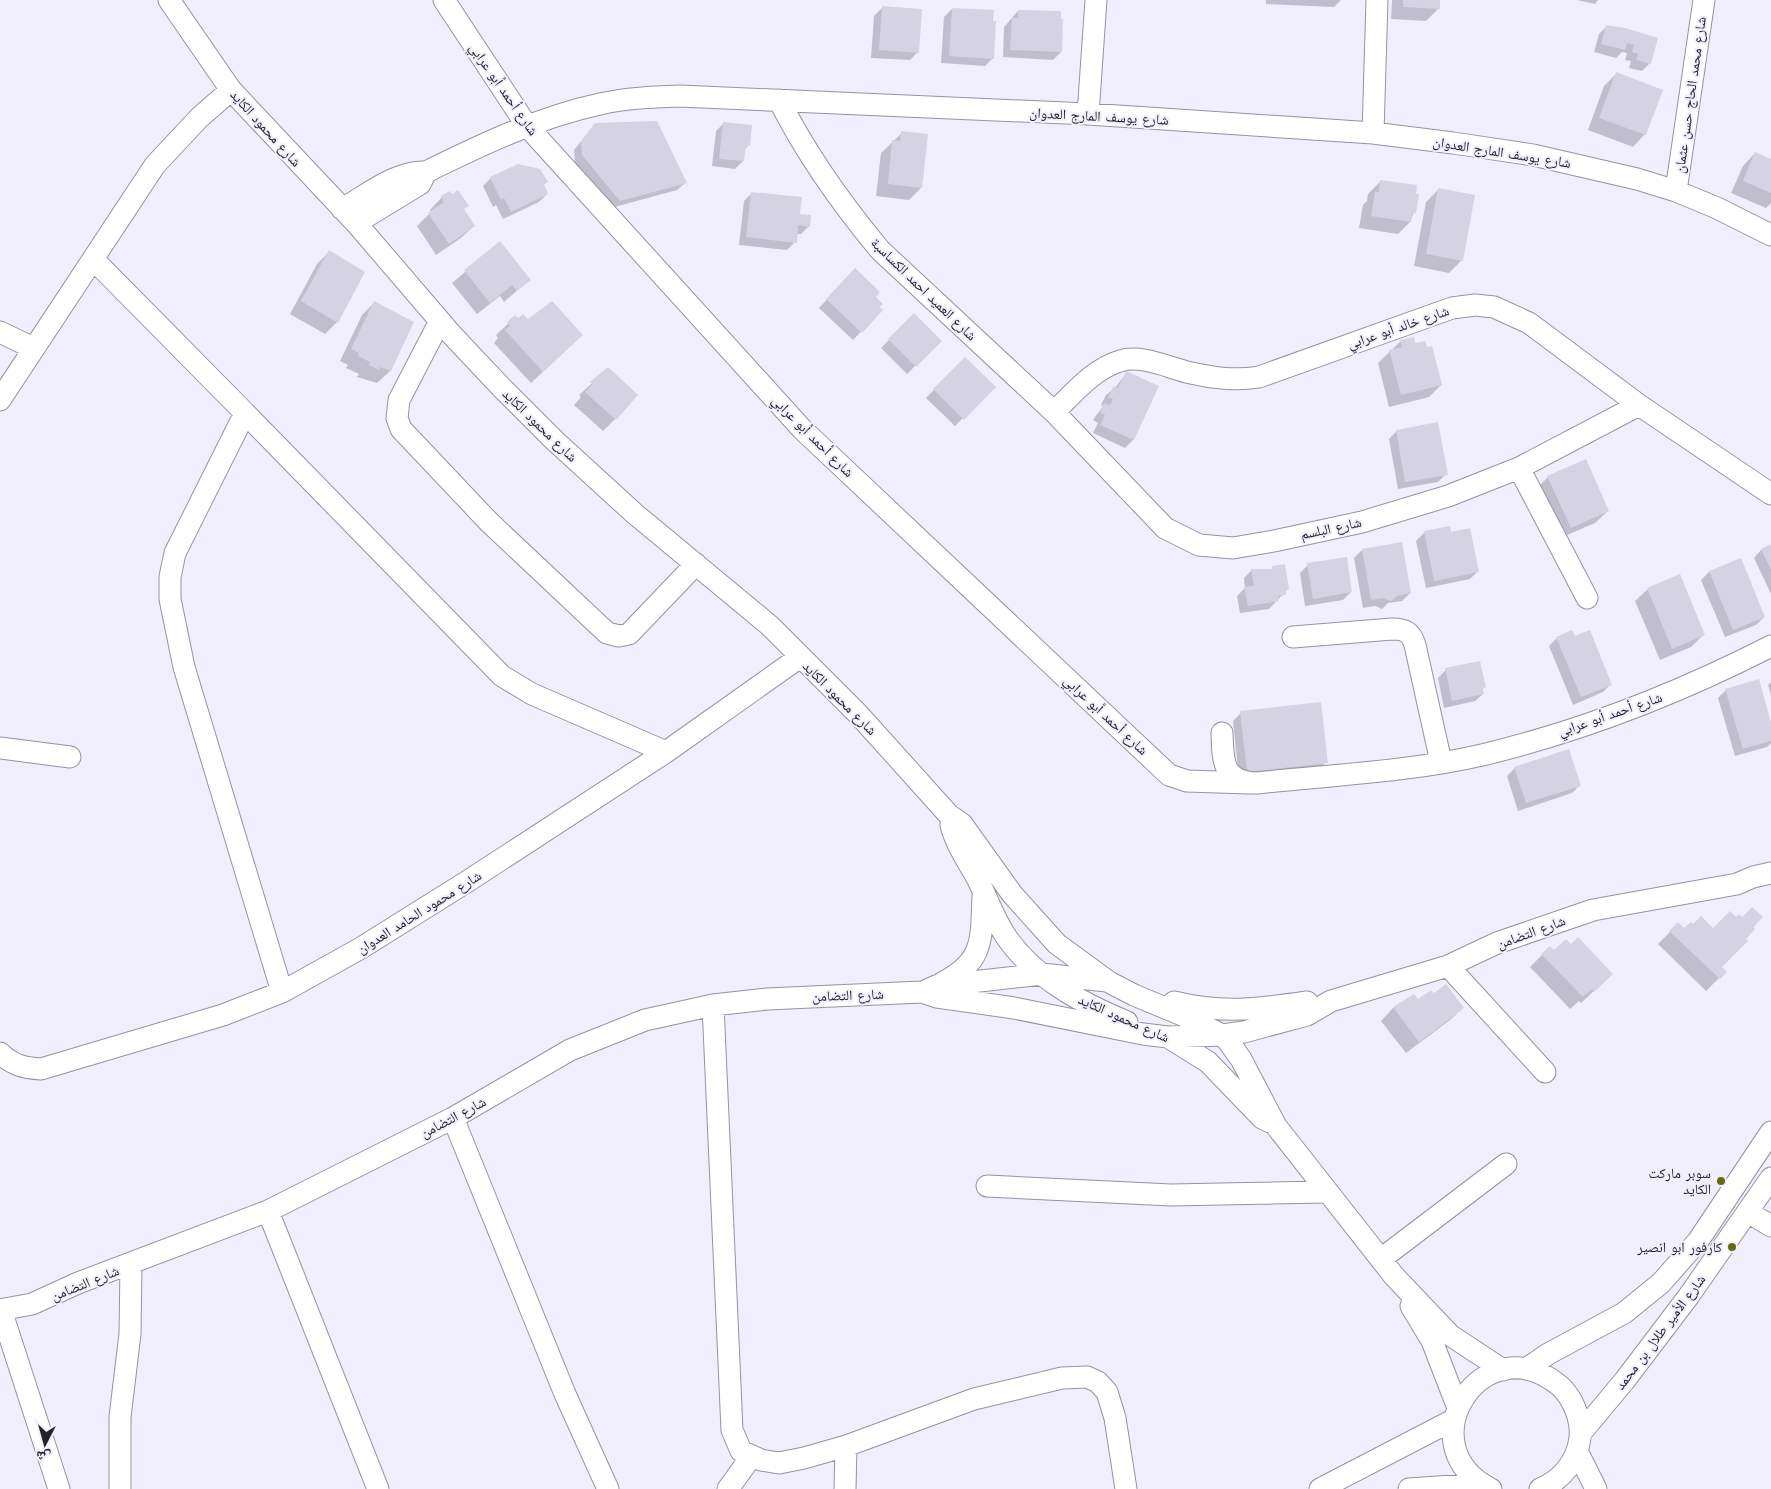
<svg xmlns="http://www.w3.org/2000/svg" width="1771" height="1489" font-family="'Work Sans','Noto Naskh Arabic',sans-serif">
	<style>
		.shadow { fill: #0003 }
		.building { fill: #d5d3e3 }
		.lines { fill: none; stroke-linecap: round; stroke-linejoin: round }
		.minor-casing { stroke: #9593a2; stroke-width: 23 }
		.minor { stroke: #fff; stroke-width: 21 }
		.poi-dot { fill: #676a0a; stroke: #f0eeff; stroke-width: 2 }
		.labels { text-anchor: middle; stroke-width: 4; stroke-linejoin: round; paint-order: stroke }
		.street-label { font-size: 14px; fill: #232228; stroke: #f0eeff }
		.poi-label { font-size: 14px; fill: #232228; stroke: #f0eeff; text-anchor: end }
	</style>
	<rect width="100%" height="100%" fill="#f0eeff"/>
	<path class="shadow" d="M 1266,0 L 1341,0 L 1334,7 L 1266,4 Z
		M 1392,0 L 1439,0 L 1439,8 L 1426,21 L 1391,19 Z
		M 1577,0 L 1598,0 L 1595,4 Z
		M 882,8 L 918,52 L 910,60 L 871,58 L 874,16 Z
		M 952,9 L 993,58 L 985,66 L 941,63 L 944,17 Z
		M 1018,11 L 1061,52 L 1053,60 L 1003,57 L 1004,27 Z
		M 1607,26 L 1625,29 L 1650,63 L 1642,71 L 1629,68 L 1631,61 L 1625,60 L 1627,53 L 1622,52 L 1616,58 L 1594,52 L 1599,34 Z
		M 1616,74 L 1645,134 L 1633,147 L 1588,130 L 1604,86 Z
		M 724,123 L 748,146 L 744,150 L 743,161 L 735,169 L 712,166 L 716,131 Z
		M 588,133 L 685,183 L 677,190 L 611,208 L 575,163 L 574,150 Z
		M 902,133 L 921,188 L 909,200 L 876,196 L 881,153 Z
		M 1755,153 L 1771,160 L 1771,203 L 1766,208 L 1731,193 L 1743,166 Z
		M 491,178 L 546,182 L 543,185 L 547,194 L 539,202 L 503,219 L 496,205 L 493,207 L 483,186 Z
		M 1381,181 L 1414,212 L 1410,222 L 1398,234 L 1359,228 L 1363,205 L 1367,201 L 1368,194 Z
		M 1438,190 L 1462,260 L 1449,273 L 1414,266 L 1426,202 Z
		M 752,193 L 798,215 L 809,226 L 801,234 L 796,234 L 795,242 L 787,250 L 739,245 L 744,201 Z
		M 442,197 L 467,206 L 463,210 L 474,226 L 461,238 L 436,255 L 417,226 L 431,212 L 430,210 Z
		M 500,243 L 529,280 L 504,302 L 500,296 L 477,314 L 452,283 Z
		M 329,252 L 337,322 L 325,334 L 290,314 L 317,264 Z
		M 847,278 L 874,297 L 881,311 L 853,340 L 819,308 Z
		M 374,303 L 413,323 L 390,371 L 377,383 L 357,377 L 359,374 L 346,368 L 348,365 L 340,361 L 362,315 Z
		M 914,315 L 940,341 L 907,374 L 881,348 Z
		M 515,317 L 518,320 L 582,335 L 531,383 L 494,343 L 498,338 L 496,335 Z
		M 1401,341 L 1415,345 L 1441,385 L 1429,397 L 1389,407 L 1378,363 Z
		M 965,358 L 994,387 L 955,426 L 926,398 Z
		M 608,369 L 615,419 L 603,431 L 574,405 L 581,397 L 579,395 Z
		M 1127,372 L 1158,387 L 1133,440 L 1125,448 L 1093,433 L 1098,423 L 1093,420 L 1103,406 L 1101,405 L 1106,395 L 1115,388 Z
		M 1397,431 L 1446,474 L 1438,482 L 1398,489 L 1389,439 Z
		M 1548,477 L 1608,511 L 1595,523 L 1558,539 L 1536,489 Z
		M 1424,533 L 1450,533 L 1478,571 L 1470,579 L 1426,588 L 1416,541 Z
		M 1771,545 L 1771,594 L 1754,558 L 1761,550 Z
		M 1362,550 L 1410,593 L 1402,601 L 1388,603 L 1382,609 L 1375,606 L 1363,608 L 1354,558 Z
		M 1740,560 L 1764,617 L 1756,625 L 1725,637 L 1701,580 L 1709,572 Z
		M 1308,565 L 1351,592 L 1343,600 L 1305,606 L 1300,573 Z
		M 1252,570 L 1288,589 L 1269,609 L 1240,613 L 1237,596 L 1245,588 L 1244,578 Z
		M 1648,589 L 1703,635 L 1691,647 L 1660,660 L 1635,601 Z
		M 1557,638 L 1611,684 L 1603,692 L 1573,705 L 1549,646 Z
		M 1446,670 L 1484,687 L 1482,690 L 1483,694 L 1475,701 L 1444,708 L 1438,678 Z
		M 1771,682 L 1771,695 L 1768,685 Z
		M 1726,690 L 1771,727 L 1771,743 L 1767,747 L 1735,756 L 1718,698 Z
		M 1241,713 L 1326,762 L 1318,770 L 1239,779 L 1233,721 Z
		M 1515,768 L 1580,785 L 1572,793 L 1518,811 L 1507,776 Z
		M 1761,918 L 1720,967 L 1725,972 L 1706,991 L 1658,944 L 1678,924 L 1684,930 L 1713,929 L 1736,919 Z
		M 1554,952 L 1612,974 L 1581,1003 L 1579,1001 L 1570,1009 L 1530,967 L 1542,955 Z
		M 1434,995 L 1463,1008 L 1450,1020 L 1406,1053 L 1381,1021 L 1393,1008 L 1414,996 L 1418,1001 Z"/>
	<path class="building" d="M 1403,0 L 1440,0 L 1440,9 L 1403,7 Z
		M 882,6 L 922,9 L 919,53 L 879,50 Z
		M 952,8 L 994,10 L 993,21 L 996,21 L 994,59 L 949,56 Z
		M 1018,10 L 1061,11 L 1061,19 L 1063,19 L 1062,52 L 1010,50 L 1012,18 L 1018,18 Z
		M 1606,25 L 1625,28 L 1658,38 L 1651,64 L 1636,60 L 1638,54 L 1632,52 L 1634,45 L 1627,43 L 1625,50 L 1601,44 Z
		M 1616,72 L 1663,90 L 1646,135 L 1599,118 Z
		M 657,121 L 687,183 L 620,201 L 582,155 L 581,141 L 595,123 Z
		M 723,122 L 752,125 L 750,146 L 746,146 L 744,161 L 719,159 Z
		M 901,131 L 928,134 L 922,188 L 888,184 L 892,140 L 900,141 Z
		M 1755,152 L 1771,159 L 1771,193 L 1743,181 Z
		M 518,164 L 540,169 L 548,182 L 544,184 L 548,194 L 511,212 L 504,198 L 501,200 L 490,177 Z
		M 1380,180 L 1417,185 L 1416,194 L 1419,194 L 1416,213 L 1413,212 L 1411,222 L 1371,216 L 1375,192 L 1379,192 Z
		M 1438,188 L 1475,195 L 1463,261 L 1426,254 Z
		M 458,190 L 469,206 L 464,209 L 475,226 L 449,244 L 428,213 L 444,202 L 441,196 L 450,191 L 452,194 Z
		M 751,192 L 802,197 L 800,214 L 811,215 L 810,227 L 798,225 L 797,243 L 746,237 Z
		M 500,241 L 531,280 L 517,291 L 512,285 L 490,303 L 464,270 Z
		M 329,250 L 365,272 L 338,323 L 301,301 Z
		M 855,268 L 880,292 L 876,297 L 883,304 L 880,307 L 883,310 L 862,333 L 826,299 Z
		M 374,301 L 414,322 L 391,371 L 380,367 L 379,370 L 369,365 L 370,362 L 358,356 L 359,353 L 351,349 Z
		M 552,301 L 583,335 L 543,372 L 505,330 L 510,326 L 507,322 L 515,315 L 518,318 L 523,314 L 528,319 Z
		M 914,313 L 942,341 L 916,367 L 888,339 Z
		M 1414,337 L 1415,343 L 1425,341 L 1427,347 L 1432,346 L 1442,385 L 1401,395 L 1389,350 L 1402,347 L 1400,340 Z
		M 965,357 L 996,387 L 964,420 L 933,389 Z
		M 608,367 L 638,395 L 616,420 L 585,392 L 593,384 L 590,382 Z
		M 1126,371 L 1159,386 L 1134,440 L 1100,425 L 1105,415 L 1100,412 L 1104,403 L 1110,405 L 1113,399 L 1108,397 L 1114,386 L 1118,388 Z
		M 1438,422 L 1448,475 L 1405,482 L 1396,430 Z
		M 1586,459 L 1609,511 L 1571,528 L 1547,476 Z
		M 1450,526 L 1451,532 L 1470,528 L 1479,572 L 1434,581 L 1424,531 Z
		M 1402,542 L 1411,593 L 1397,596 L 1391,601 L 1383,598 L 1371,600 L 1362,549 Z
		M 1771,544 L 1771,570 L 1761,549 Z
		M 1347,557 L 1352,592 L 1313,599 L 1307,563 Z
		M 1741,558 L 1765,617 L 1733,630 L 1709,571 Z
		M 1285,564 L 1289,589 L 1286,590 L 1286,595 L 1278,596 L 1279,601 L 1248,606 L 1244,587 L 1254,586 L 1251,569 L 1272,569 L 1272,566 Z
		M 1680,574 L 1705,635 L 1672,649 L 1647,588 Z
		M 1572,630 L 1575,636 L 1590,630 L 1612,685 L 1581,697 L 1556,637 Z
		M 1480,661 L 1486,687 L 1483,688 L 1484,694 L 1452,701 L 1445,668 Z
		M 1759,679 L 1771,723 L 1771,741 L 1743,749 L 1725,689 Z
		M 1321,702 L 1328,763 L 1247,772 L 1240,711 Z
		M 1569,749 L 1581,786 L 1526,803 L 1514,767 Z
		M 1752,907 L 1763,917 L 1753,927 L 1755,929 L 1746,939 L 1748,941 L 1722,967 L 1727,972 L 1720,979 L 1669,931 L 1678,922 L 1684,928 L 1691,922 L 1693,924 L 1701,916 L 1713,928 L 1730,911 L 1736,917 L 1739,914 L 1742,917 Z
		M 1578,937 L 1613,974 L 1594,992 L 1592,989 L 1583,997 L 1541,954 L 1550,946 L 1554,950 L 1566,939 L 1571,944 Z
		M 1446,984 L 1464,1008 L 1419,1042 L 1393,1007 L 1414,994 L 1418,999 L 1431,990 L 1434,993 Z"/>
	<g class="lines">
		<g class="minor-casing">
			<path id="minor" d="M 169,0 L 231,90 L 356,223 L 452,335 L 502,388 L 554,440 L 635,514 L 769,625 L 859,715 L 949,815 L 962,824 L 1012,894 L 1057,944 L 1109,982 L 1134,995 L 1187,1017 L 1222,1035 L 1228,1041 L 1241,1059 L 1276,1126 L 1394,1276 L 1450,1335 L 1503,1370
				M 444,0 L 527,126 L 802,429 L 1169,775 L 1187,781 L 1249,783
				M 779,100 C 806,154 841,203 880,250 L 1054,412 L 1165,528 L 1199,545 L 1233,548 L 1274,541 L 1362,522 L 1448,496 L 1519,468 L 1639,405
				M 1088,114 L 1096,0
				M 1373,133 L 1377,0
				M 1676,191 L 1704,0
				M 342,209 C 367,195 397,170 426,172 C 481,145 539,117 600,104 C 626,98 653,97 680,96 L 1088,114 L 1373,133 L 1453,143 L 1533,155 L 1637,179 L 1676,191 L 1717,208 L 1771,235
				M 356,223 L 420,184 L 426,172
				M 93,259 L 245,413 L 175,553 L 170,577 L 170,599 L 184,667 L 282,992
				M 440,321 L 399,400 L 397,418 L 401,429 L 489,522 L 607,633 L 619,636 L 629,634 L 696,564
				M 0,332 L 33,348
				M 0,400 L 155,165 L 200,117 L 231,90
				M 1054,412 C 1073,394 1093,369 1120,361 C 1142,354 1169,368 1191,373 C 1214,378 1235,381 1259,377 L 1452,308 L 1475,305 L 1494,307 L 1529,323 L 1639,405 L 1771,494
				M 245,413 L 502,676 L 532,694 L 666,752
				M 1519,468 L 1587,598
				M 1293,637 L 1392,629 C 1405,629 1411,632 1415,645 L 1441,762
				M 1222,733 C 1223,761 1222,782 1257,783 C 1331,775 1408,772 1482,755 C 1582,731 1679,693 1771,646
				M 0,748 L 70,757
				M 951,825 C 955,843 969,863 978,880 C 987,898 994,918 1005,935 C 1033,977 1081,1003 1127,1022
				M 1448,966 L 1545,1072
				M 942,983 C 985,961 981,939 983,896
				M 925,991 L 936,986 L 1042,974 L 1107,981
				M 1174,1002 C 1222,1014 1259,1009 1307,1002
				M 713,1005 L 732,1430 L 741,1451 L 761,1460 L 779,1463 L 804,1458 L 846,1446 L 974,1399 L 1062,1378 L 1087,1377 L 1098,1382 L 1107,1392 L 1115,1418 L 1126,1489
				M 1168,1037 L 1208,1062 L 1262,1118 L 1270,1122
				M 0,1053 C 12,1065 24,1068 41,1069 L 223,1015 L 282,992 L 361,948 L 468,881 L 666,752 L 800,657
				M 453,1118 L 565,1394 L 608,1489
				M 987,1186 L 1171,1195 L 1328,1192
				M 268,1211 L 378,1489
				M 1748,1212 L 1771,1226
				M 1381,1259 L 1506,1164
				M 1411,1306 L 1432,1341 L 1458,1408
				M 0,1310 L 32,1304 L 78,1283 L 268,1211 L 453,1118 L 570,1050 L 645,1020 L 713,1005 L 767,999 L 922,992 L 937,997 L 1014,1008 L 1143,1034 L 1168,1037 L 1222,1035 L 1244,1032 L 1307,1015 L 1331,1001 L 1448,966 L 1497,943 L 1593,910 L 1737,884 L 1753,877 L 1771,873
				M 1,1310 L 59,1489
				M 1526,1369 L 1548,1354 L 1624,1313 L 1661,1283 L 1698,1241 L 1771,1132
				M 1580,1434 L 1625,1380 L 1688,1297 L 1771,1178
				M 1577,1451 L 1596,1489
				M 120,1489 L 120,1417 L 130,1334 L 131,1265
				M 728,1489 L 751,1457
				M 845,1489 L 846,1446
				M 1320,1489 L 1453,1420
				M 1409,1489 L 1481,1484
				M 1491,1489 C 1404,1445 1484,1322 1560,1386 C 1573,1398 1582,1420 1580,1438 C 1577,1461 1562,1480 1540,1489"/>
		</g>
		<use href="#minor" class="minor"/>
	</g>
	<g class="poi-dot">
		<circle cx="1721" cy="1181" r="5"/>
		<circle cx="1732" cy="1247" r="5"/>
	</g>
	<g class="labels">
		<g class="street-label">
			<text transform="translate(504 89) rotate(55)" y="5">شارع أحمد أبو عرابي</text>
			<text transform="translate(1690 95) rotate(-82)" y="5">شارع محمد الحاج حسن عثمان</text>
			<text transform="translate(1099 116) rotate(3)" y="5">شارع يوسف المارج العدوان</text>
			<text transform="translate(266 128) rotate(48)" y="5">شارع محمود الكايد</text>
			<text transform="translate(1502 152) rotate(9)" y="5">شارع يوسف المارج العدوان</text>
			<text transform="translate(924 289) rotate(44)" y="5">شارع العميد احمد الكساسبة</text>
			<text transform="translate(1398 327) rotate(-19)" y="5">شارع خالد أبو عرابي</text>
			<text transform="translate(540 425) rotate(44)" y="5">شارع محمود الكايد</text>
			<text transform="translate(813 436) rotate(45)" y="5">شارع أحمد أبو عرابي</text>
			<text transform="translate(1331 528) rotate(-12)" y="5">شارع البلسم</text>
			<text transform="translate(840 698) rotate(45)" y="5">شارع محمود الكايد</text>
			<text transform="translate(1610 714) rotate(-19)" y="5">شارع أحمد أبو عرابي</text>
			<text transform="translate(1106 715) rotate(43)" y="5">شارع أحمد أبو عرابي</text>
			<text transform="translate(419 912) rotate(-32)" y="5">شارع محمود الحامد العدوان</text>
			<text transform="translate(1531 932) rotate(-20)" y="5">شارع التضامن</text>
			<text transform="translate(848 995) rotate(-2)" y="5">شارع التضامن</text>
			<text transform="translate(1124 1018) rotate(24)" y="5">شارع محمود الكايد</text>
			<text transform="translate(453 1117) rotate(-28)" y="5">شارع التضامن</text>
			<text transform="translate(85 1283) rotate(-22)" y="5">شارع التضامن</text>
			<text transform="translate(1660 1332) rotate(-53)" y="5">شارع الأمير طلال بن محمد</text>
		</g>
		<g class="poi-label">
			<text x="1711" y="1178">سوبر ماركت<tspan x="1711" dy="16">الكايد</tspan></text>
			<text x="1722" y="1252">كارفور ابو انصير</text>
		</g>
	</g>
	<g transform="translate(45 1444) rotate(186)" stroke="#f0eeff" stroke-width="4" paint-order="stroke">
	<path d="M0-4L9 19L0 12L-9 19Z" fill="#232228"/>
	<text y="-8" font-size="14" font-weight="bold" text-anchor="middle" fill="#232228">ش</text>
	</g>
</svg>
